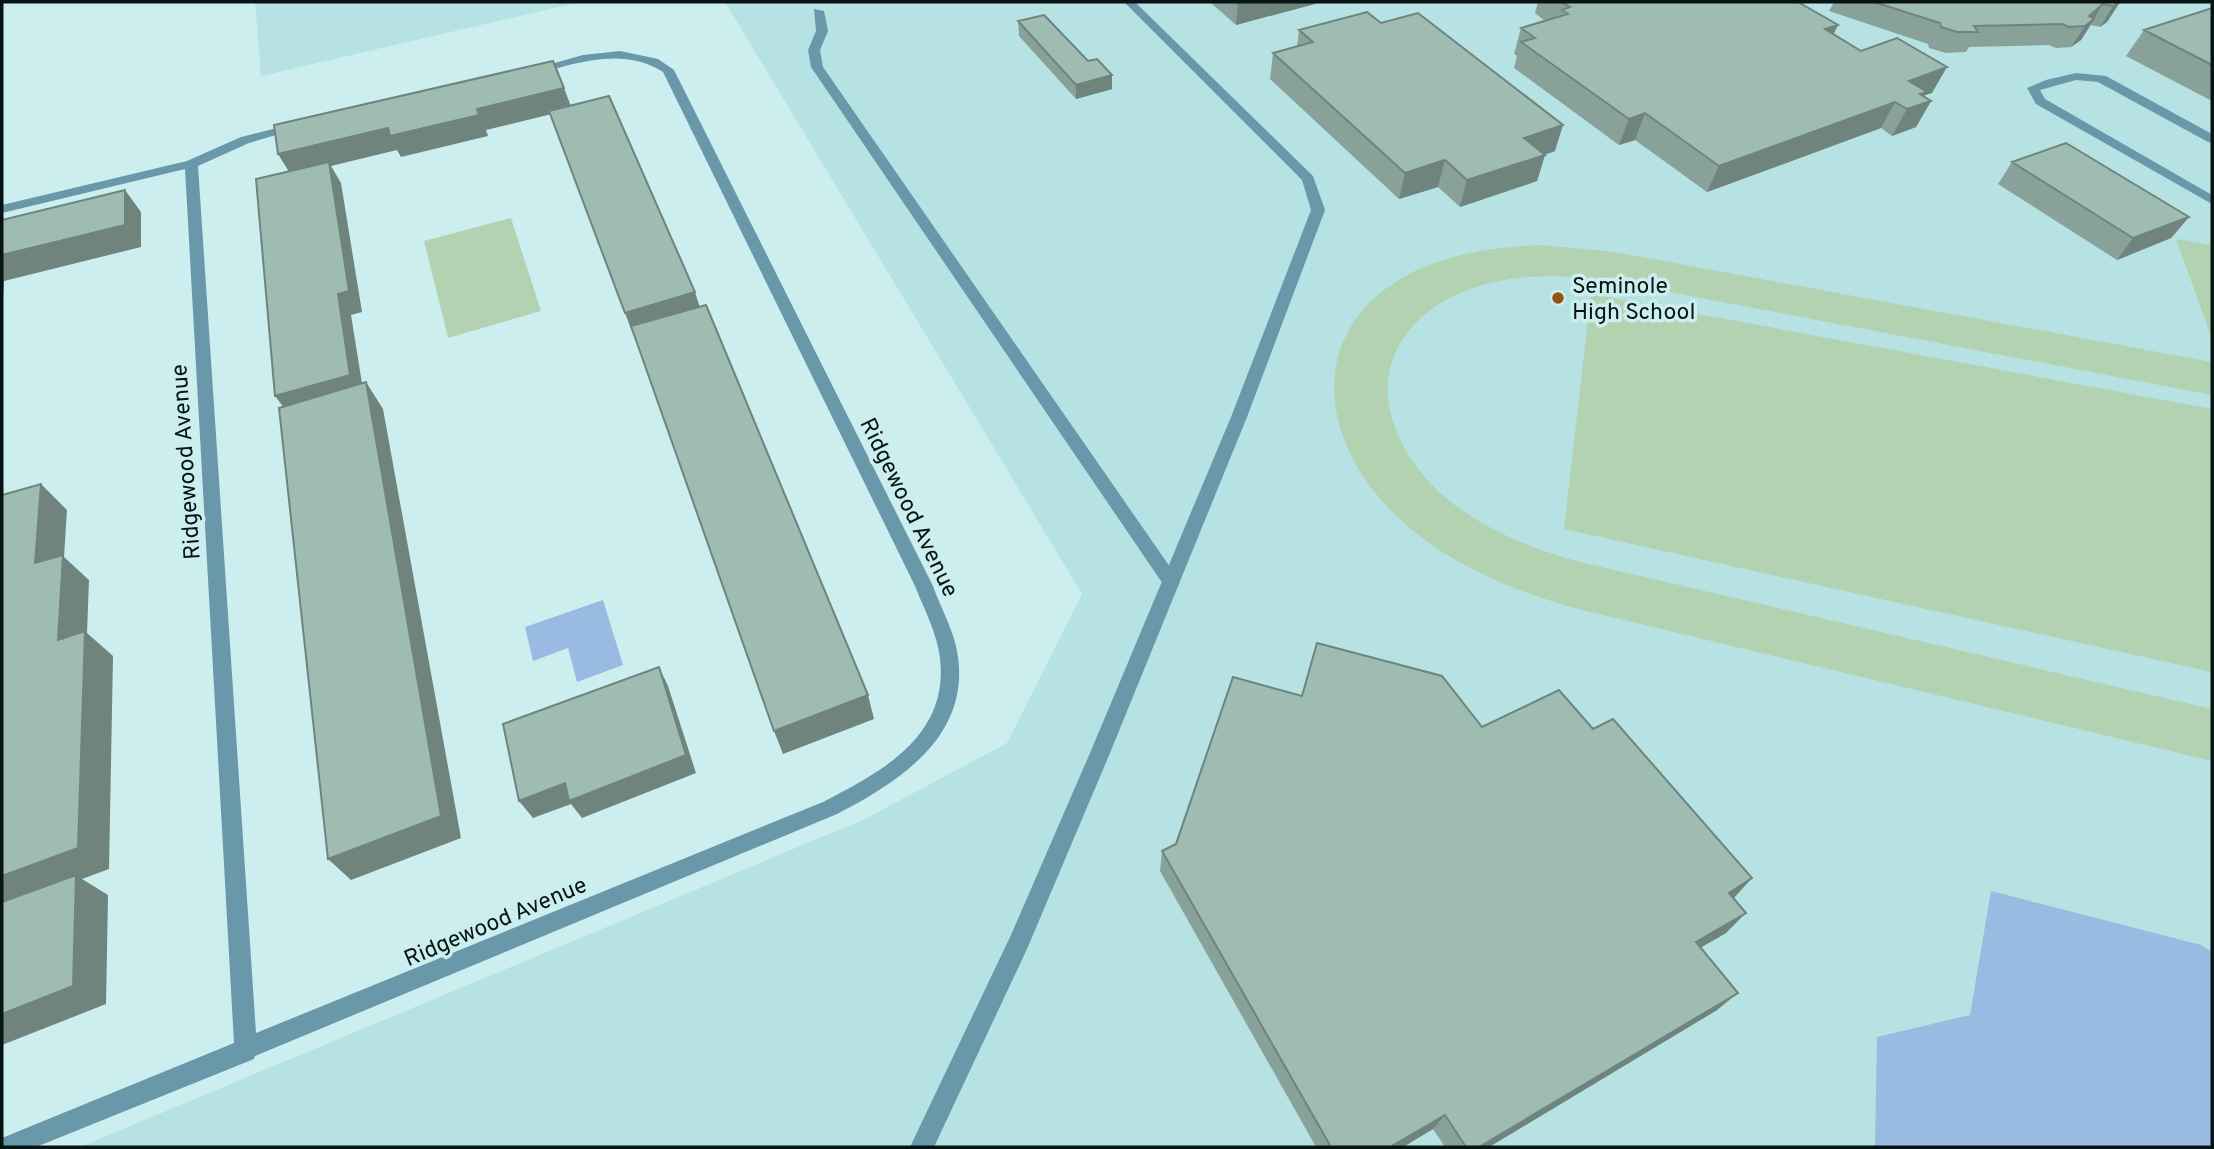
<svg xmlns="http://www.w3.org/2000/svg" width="2214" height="1149" font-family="Overpass,sans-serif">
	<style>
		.built { fill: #b6e2e3 }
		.green { fill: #b2d2b2 }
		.water { fill: #99bae1 }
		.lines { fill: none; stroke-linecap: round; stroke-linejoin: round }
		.lane { fill: #6a98ab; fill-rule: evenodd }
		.street { fill: #6a98ab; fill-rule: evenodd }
		.wall { fill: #89a299 }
		.shaded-wall { fill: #6f847d }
		.building { fill: #9fbcb2; stroke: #6f847d; stroke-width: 2 }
		.poi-dot { fill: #8f560f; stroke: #cceeef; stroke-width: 2.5 }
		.labels { text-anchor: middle; stroke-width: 7; stroke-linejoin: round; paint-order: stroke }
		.poi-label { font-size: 23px; fill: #081414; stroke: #cceeef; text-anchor: start }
		.street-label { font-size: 23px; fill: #081414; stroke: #cceeef }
	</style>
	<rect width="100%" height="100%" fill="#cceeef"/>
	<path class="built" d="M 255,2 L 580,2 L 261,76 Z
		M 725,2 L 2212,2 L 2212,1147 L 80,1147 L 865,819 L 1007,743 L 1082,594 Z"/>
	<path class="green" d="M 511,218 L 541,311 L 448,338 L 424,241 Z
		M 2176,239 L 2212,245 L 2212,339 Z
		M 1540,245 L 1615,252 L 2212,362 L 2212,395 L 1612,281 C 1573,276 1534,273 1495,282 C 1409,300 1357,371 1408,454 C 1445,514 1515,544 1580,562 L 2212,709 L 2212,761 L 1574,608 C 1502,587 1428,556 1378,496 C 1314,420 1316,322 1411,273 C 1451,253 1496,247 1540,245 Z
		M 1591,294 L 2212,409 L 2212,672 L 1564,529 Z"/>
	<path class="water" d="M 603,600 L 623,665 L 577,682 L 568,648 L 533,661 L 525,627 Z
		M 1991,891 L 2201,945 L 2212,952 L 2212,1147 L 1875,1147 L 1877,1037 L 1970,1015 Z"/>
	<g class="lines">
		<path class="lane" d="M 814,9 L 824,11 L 828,31 L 820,50 L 823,67 L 1177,577 L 1180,582 L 1177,587 L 1165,587 L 811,67 L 808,50 L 816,31 Z
			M 2076,73 L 2106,76 L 2212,134 L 2212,143 L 2208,142 L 2098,82 L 2076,80 L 2040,90 L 2045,99 L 2212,195 L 2212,204 L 2036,104 L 2027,88 L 2046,80 Z"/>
		<path class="street" d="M 1124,2 L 1135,2 L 1313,176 L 1325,210 L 1247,417 L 1110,753 L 1027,949 L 934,1147 L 910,1147 L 1011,935 L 1090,753 L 1231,417 L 1311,210 L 1302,180 Z
			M 620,51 L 658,59 L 674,70 L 933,586 C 941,609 955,632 958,657 C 969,737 899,782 837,814 L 255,1056 L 254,1059 L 36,1147 L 2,1147 L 2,1138 L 234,1043 L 185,169 L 2,213 L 2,205 L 187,161 L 241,137 L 297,123 L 303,127 L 249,143 L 198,166 L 256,1033 L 823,802 C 883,771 949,736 940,658 C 937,633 924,609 915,586 L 663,72 C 622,46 575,64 532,75 L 526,71 L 583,55 Z"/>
	</g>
	<path class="wall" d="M 1210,2 L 1322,2 L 1236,25 Z
		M 1538,2 L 1798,2 L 1834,34 L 1932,93 L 1925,95 L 1924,97 L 1931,101 L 1916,127 L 1892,136 L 1881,128 L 1707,192 L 1635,140 L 1619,145 L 1514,68 L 1517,56 L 1514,54 L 1521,28 L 1545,21 L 1535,13 Z
		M 1834,2 L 2120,2 L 2107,22 L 2100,27 L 2091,25 L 2081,40 L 2071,47 L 2056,48 L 2049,45 L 1969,47 L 1966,52 L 1946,53 L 1929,48 L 1928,44 L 1829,11 Z
		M 2212,8 L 2212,101 L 2126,56 L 2144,30 Z
		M 1018,21 L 1112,89 L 1076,99 L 1019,36 Z
		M 1299,30 L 1555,151 L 1545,155 L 1537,181 L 1460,207 L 1438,187 L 1399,199 L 1270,79 L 1273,53 L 1297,46 Z
		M 2012,162 L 2189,217 L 2171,238 L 2117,260 L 1998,184 Z
		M 1302,696 L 1482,727 L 1733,898 L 1726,933 L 1700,948 L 1717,1010 L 1489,1147 L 1445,1147 L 1433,1129 L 1403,1147 L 1316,1147 L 1160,871 L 1162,851 L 1176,844 Z"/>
	<path class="shaded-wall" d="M 1248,2 L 1322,2 L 1236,25 L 1238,4 Z
		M 2120,2 L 2107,22 L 2100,27 L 2113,6 Z
		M 2103,4 L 2081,40 L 2071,47 L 2085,26 L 2089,16 Z
		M 1838,25 L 1826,51 L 1825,29 Z
		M 1947,67 L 1932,93 L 1925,95 L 1920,105 L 1931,101 L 1916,127 L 1892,136 L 1907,109 L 1909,81 Z
		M 1112,75 L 1112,89 L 1076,99 L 1076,85 Z
		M 564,88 L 572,109 L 486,130 L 488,136 L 401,157 L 397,150 L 331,166 L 341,183 L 362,312 L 351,315 L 364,396 L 291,417 L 275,396 L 291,175 L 278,154 Z
		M 1895,102 L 1881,128 L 1707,192 L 1719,166 Z
		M 1645,113 L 1635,140 L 1619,145 L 1629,119 Z
		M 1563,125 L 1555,151 L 1516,164 L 1524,138 Z
		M 1545,155 L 1537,181 L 1460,207 L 1467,180 Z
		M 1445,160 L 1438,187 L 1399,199 L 1405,173 Z
		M 125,190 L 141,212 L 141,247 L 4,281 L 3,297 L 2,297 L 2,255 Z
		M 2189,217 L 2171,238 L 2117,260 L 2133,238 Z
		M 695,292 L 702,314 L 633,334 L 625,313 Z
		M 366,382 L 383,409 L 461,838 L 351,880 L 328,859 Z
		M 41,484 L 67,510 L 64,557 L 89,580 L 87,633 L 113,656 L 109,869 L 82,879 L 108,895 L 106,1004 L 2,1045 L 2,876 L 58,640 L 35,563 Z
		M 659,667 L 668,686 L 696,773 L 582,818 L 571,804 L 533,818 L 519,801 L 565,783 Z
		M 868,695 L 874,719 L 783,754 L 774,731 Z
		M 1752,878 L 1733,899 L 1729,893 Z
		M 1746,913 L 1726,933 L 1677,961 L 1696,942 Z
		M 1738,993 L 1717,1010 L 1489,1147 L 1479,1147 Z
		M 1445,1115 L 1433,1129 L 1403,1147 L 1390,1147 Z"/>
	<path class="building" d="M 1235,2 L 1248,2 L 1238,4 Z
		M 1562,2 L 1798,2 L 1838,25 L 1825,29 L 1861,51 L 1897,38 L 1947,67 L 1909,81 L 1927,92 L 1920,94 L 1931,101 L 1907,109 L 1895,102 L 1719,166 L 1645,113 L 1629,119 L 1521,42 L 1535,38 L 1521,28 L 1568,14 L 1562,10 L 1570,7 Z
		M 1874,2 L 2120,2 L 2113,6 L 2103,4 L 2089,16 L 2094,19 L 2085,26 L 2069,27 L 2062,24 L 1974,26 L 1978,32 L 1957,32 L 1941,27 L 1940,23 Z
		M 2212,8 L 2212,65 L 2144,30 Z
		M 1367,12 L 1381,23 L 1418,13 L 1563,125 L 1524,138 L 1545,155 L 1467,180 L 1445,160 L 1405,173 L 1273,53 L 1313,42 L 1299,30 Z
		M 1044,15 L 1088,61 L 1097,59 L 1112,75 L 1076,85 L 1018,21 Z
		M 553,61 L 564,88 L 477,109 L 479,115 L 390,136 L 388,128 L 278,154 L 274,125 Z
		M 609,96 L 695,292 L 625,313 L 549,111 Z
		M 2066,143 L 2189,217 L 2133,238 L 2012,162 Z
		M 329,162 L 349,291 L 338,294 L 350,375 L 275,396 L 256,179 Z
		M 125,190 L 125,225 L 2,255 L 2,220 Z
		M 706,305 L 868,695 L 774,731 L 631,326 Z
		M 366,382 L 441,816 L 328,859 L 279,408 Z
		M 41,484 L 35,563 L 63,555 L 58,640 L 85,631 L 78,848 L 2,876 L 2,495 Z
		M 1317,643 L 1442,676 L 1482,727 L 1559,690 L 1593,729 L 1613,719 L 1752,878 L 1729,893 L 1746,913 L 1696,942 L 1738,993 L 1479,1147 L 1466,1147 L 1445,1115 L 1390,1147 L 1331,1147 L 1162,851 L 1176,844 L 1233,677 L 1302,696 Z
		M 659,667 L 686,755 L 569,801 L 565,783 L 519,801 L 503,724 Z
		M 76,875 L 73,986 L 2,1014 L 2,902 Z"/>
	<circle class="poi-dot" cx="1558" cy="298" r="7"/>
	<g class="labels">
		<g class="poi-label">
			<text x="1572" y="293">Seminole<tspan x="1572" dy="26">High School</tspan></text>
		</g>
		<g class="street-label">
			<text transform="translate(185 462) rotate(-94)" y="8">Ridgewood Avenue</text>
			<text transform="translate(910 507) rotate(64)" y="8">Ridgewood Avenue</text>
			<text transform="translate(495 921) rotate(-23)" y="8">Ridgewood Avenue</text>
		</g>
	</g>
	<rect width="2214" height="1149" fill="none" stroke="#081414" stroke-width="7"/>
</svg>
